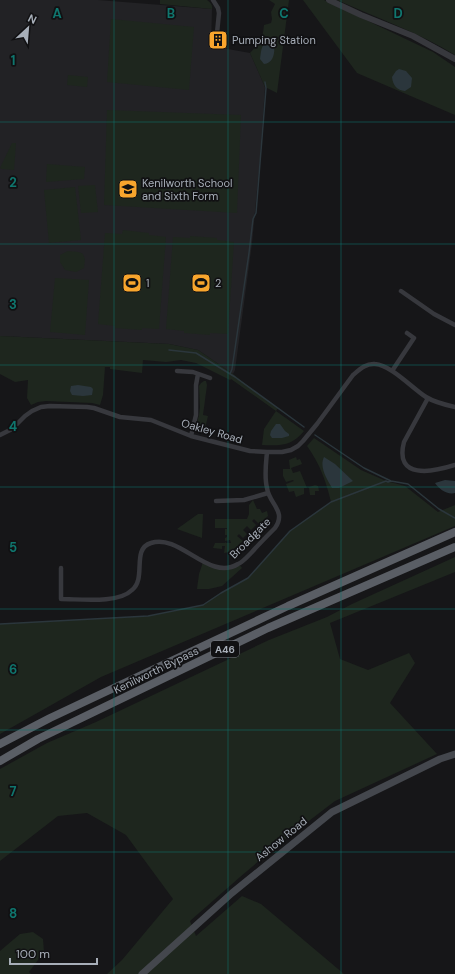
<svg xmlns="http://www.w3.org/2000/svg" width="455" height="974" font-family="'DM Sans',sans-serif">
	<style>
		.built { fill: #222225 }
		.green { fill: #1e261e }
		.water { fill: #2b363c }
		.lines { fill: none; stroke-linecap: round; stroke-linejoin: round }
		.stream { stroke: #2b363c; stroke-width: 1.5 }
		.minor { stroke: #37383d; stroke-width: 4.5 }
		.tertiary { stroke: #37383d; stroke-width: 6 }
		.secondary { stroke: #44474d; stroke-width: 7 }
		.trunk { stroke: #5a5e65; stroke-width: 8 }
		.grid { fill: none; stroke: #0f766e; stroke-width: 1; stroke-opacity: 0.55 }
		.labels { text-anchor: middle; stroke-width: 3.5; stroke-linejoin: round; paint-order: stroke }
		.shield { fill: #111113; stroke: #7a7f86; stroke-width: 1 }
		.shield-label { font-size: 10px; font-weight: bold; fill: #a7aeb8 }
		.poi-label { font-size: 11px; fill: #a7aeb8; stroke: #111113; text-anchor: start }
		.street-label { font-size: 11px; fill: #a7aeb8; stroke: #111113 }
		.grid-label { font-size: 13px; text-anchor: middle; font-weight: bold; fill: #0f766e; stroke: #111113; stroke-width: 3.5; stroke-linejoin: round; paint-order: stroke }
	</style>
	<rect width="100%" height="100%" fill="#161618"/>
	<path class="built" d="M 0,0 L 98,0 L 212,9 L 211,46 L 250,53 L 265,87 L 260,158 L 252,243 L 235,370 L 233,374 L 198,350 L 169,344 L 0,336 Z"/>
	<path class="green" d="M 160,0 L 207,0 C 210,2 213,5 212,9 L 160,4 Z
		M 269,0 L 289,0 L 277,93 L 265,87 L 250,53 L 262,40 L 264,25 L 271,23 L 272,19 L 271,12 L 275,4 Z
		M 303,0 L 324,0 L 433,52 L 455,67 L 455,115 L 357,73 Z
		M 337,0 L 455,0 L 455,55 C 418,32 377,18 337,0 Z
		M 111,19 L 194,27 L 189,90 L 107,82 Z
		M 68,75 L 88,77 L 87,87 L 67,85 Z
		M 107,110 L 241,115 L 237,213 L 104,205 Z
		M 12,143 L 16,143 L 14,170 L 2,169 L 0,168 Z
		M 47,164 L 85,167 L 84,179 L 46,182 Z
		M 95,185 L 98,212 L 81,213 L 78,186 Z
		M 75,187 L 81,240 L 49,243 L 44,190 Z
		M 123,230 L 149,233 L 149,235 L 166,237 L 159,329 L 142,328 L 142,330 L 115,328 L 115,326 L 98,324 L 105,233 L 122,234 Z
		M 190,236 L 217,238 L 217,240 L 234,242 L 228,334 L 210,333 L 210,335 L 184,333 L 184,331 L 166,329 L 173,237 L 190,238 Z
		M 68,251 C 73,252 79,251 83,254 L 85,259 L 84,268 L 76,272 L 65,270 L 60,262 L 60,255 Z
		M 55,278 L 89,280 L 85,335 L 50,332 Z
		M 0,336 L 169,344 L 198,350 L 233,374 L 257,393 L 278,408 L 276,411 L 304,431 C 292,446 280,446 262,445 L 264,429 L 276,411 L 231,379 L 230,380 L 196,363 L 181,360 L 166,362 L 143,360 L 142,373 L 110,369 L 110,367 L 105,367 L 103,395 L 100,405 L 92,403 L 46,401 L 38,402 L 31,405 L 27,398 L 28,380 L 15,382 L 0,374 Z
		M 204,381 L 206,381 L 207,385 L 203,415 L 208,416 L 204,433 L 195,430 L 199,415 L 200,407 L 199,386 L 201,383 Z
		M 314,438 L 361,470 L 386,481 L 405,486 L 438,512 L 455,505 L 455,526 L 101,677 L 0,734 L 0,624 L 148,616 L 203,605 L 221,593 L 248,578 L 290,531 L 331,502 C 326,481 320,464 307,446 Z
		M 296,457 L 297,460 L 300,459 L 302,464 L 291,468 L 293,473 L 300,471 L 307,488 L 315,485 L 318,486 L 319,491 L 315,491 L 315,495 L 310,495 L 309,488 L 304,488 L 304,494 L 296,497 L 294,491 L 289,492 L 286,484 L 294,481 L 293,480 L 286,482 L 283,476 L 283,469 L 290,469 L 289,460 Z
		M 253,500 L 257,509 L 260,509 L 262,513 L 267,511 L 268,516 L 259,524 L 254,519 L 252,521 L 256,525 L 251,530 L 247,526 L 243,530 L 247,534 L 243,538 L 239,534 L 237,536 L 243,541 L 234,549 L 235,551 L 224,553 L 225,546 L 222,546 L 222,549 L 213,548 L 215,543 L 225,543 L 225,542 L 226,543 L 231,543 L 230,540 L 225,541 L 225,538 L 227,537 L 227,535 L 225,535 L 225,529 L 227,529 L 227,528 L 215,528 L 215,519 L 247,519 L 249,514 L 249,505 Z
		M 198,514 L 203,514 L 202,538 L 177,529 Z
		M 455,557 L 455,572 L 330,623 L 340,659 L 368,670 L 409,653 L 415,663 L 390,703 L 437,754 L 335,801 L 280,843 L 240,877 L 190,921 L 196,936 L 242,896 L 261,904 L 344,974 L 107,974 L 122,960 L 173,899 L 126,835 L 87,813 L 58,816 L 0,861 L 0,769 L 47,743 L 96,722 L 269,640 L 327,617 L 352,604 Z
		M 203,562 L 220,567 L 239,564 L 242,568 L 222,586 L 209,589 L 197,589 L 199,574 Z
		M 33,932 L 43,939 L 44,952 L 29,972 L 31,974 L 0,974 L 0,951 L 20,934 Z"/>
	<path class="water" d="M 268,41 L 270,41 L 274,44 C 275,52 274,63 264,64 L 260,59 C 261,52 261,44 268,41 Z
		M 399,69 L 406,71 L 412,78 L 411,87 L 405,91 C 397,90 393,86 392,77 L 396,71 Z
		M 78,385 L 91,387 L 93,389 L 92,395 L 83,396 L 72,395 L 70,391 L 71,386 Z
		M 276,424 L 280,424 L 285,431 L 289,434 L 289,436 L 282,438 L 272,438 L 270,435 L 271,431 Z
		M 324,457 L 335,464 L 353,481 L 339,488 L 332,488 C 327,479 319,467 324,457 Z
		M 445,480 L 455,481 L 455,493 C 447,495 439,489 435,483 Z"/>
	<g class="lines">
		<path class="stream" d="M 169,350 L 196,353 L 235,377 L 304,427
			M 230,374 L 232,369 L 249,253 L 253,219 L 256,213 L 266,88 L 265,82
			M 315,435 L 364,468 L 391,481 L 408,484 L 439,509 L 455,518
			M 0,624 L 148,616 L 203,605 L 221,593 L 248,578 L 290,531 L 331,502 L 386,481 L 388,482 L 391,481"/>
		<path class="minor" d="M 213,0 L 218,8 L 219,13 L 217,33
			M 401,291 L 434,314 L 455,325
			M 177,371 L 193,372 L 210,378
			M 392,371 L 414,338 L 407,333
			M 428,398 L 404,442 C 394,480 433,472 455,465
			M 0,435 L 12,429 L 25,416 L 32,411 L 41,407 L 50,406 L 87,407 L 94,408 L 120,417 L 151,420 L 191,436 L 250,451 L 267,452 L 282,452 L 291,450 L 298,446 L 303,441 L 317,424 L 353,375 C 359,370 366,363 375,364 C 391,365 412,388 426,397 C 434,402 446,405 455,407
			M 191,436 L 196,415 L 196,385 L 198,374
			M 216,501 L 244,500 L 268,493
			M 61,568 L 61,599 C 80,599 118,604 132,590 C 147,578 131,549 151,543 C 180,533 209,582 238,564 C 243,562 248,556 252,552 C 259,544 267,536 275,528 C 287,511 269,504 267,488 C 264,476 266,464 267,452"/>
		<path class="tertiary" d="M 329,0 L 361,15 L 413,36 L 455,59"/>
		<path class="secondary" d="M 142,974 L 232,893 L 332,812 L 440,759 L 455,754"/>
		<path class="trunk" d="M 0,744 L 50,718 L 288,606 L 455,532
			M 0,761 L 38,739 L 268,628 L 455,547"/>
	</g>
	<path class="grid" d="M 114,0 L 114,974M 228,0 L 228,974M 341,0 L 341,974M 0,122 L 455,122M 0,244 L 455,244M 0,365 L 455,365M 0,487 L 455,487M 0,609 L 455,609M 0,730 L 455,730M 0,852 L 455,852"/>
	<defs>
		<g id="building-square" transform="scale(1)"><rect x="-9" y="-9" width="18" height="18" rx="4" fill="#f8a52d" stroke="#111113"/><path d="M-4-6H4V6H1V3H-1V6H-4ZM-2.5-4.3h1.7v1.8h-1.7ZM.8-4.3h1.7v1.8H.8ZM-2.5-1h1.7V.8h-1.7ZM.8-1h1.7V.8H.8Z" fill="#111"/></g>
		<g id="school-square" transform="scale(1)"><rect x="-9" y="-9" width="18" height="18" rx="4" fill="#f8a52d" stroke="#111113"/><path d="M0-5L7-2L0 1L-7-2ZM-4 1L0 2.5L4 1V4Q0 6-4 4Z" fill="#111"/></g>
		<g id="stadium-square" transform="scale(1)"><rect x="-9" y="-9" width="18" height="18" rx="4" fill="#f8a52d" stroke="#111113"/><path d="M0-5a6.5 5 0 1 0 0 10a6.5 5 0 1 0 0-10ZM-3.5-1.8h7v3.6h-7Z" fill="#111"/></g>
	</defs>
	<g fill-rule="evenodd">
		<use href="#building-square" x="218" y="40"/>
		<use href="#school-square" x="128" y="189"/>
		<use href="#stadium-square" x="132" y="283"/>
		<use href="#stadium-square" x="201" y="283"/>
	</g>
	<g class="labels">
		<rect class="shield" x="211" y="641" width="28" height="16" rx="3"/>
		<g class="shield-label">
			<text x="225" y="653">A46</text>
		</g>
		<g class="poi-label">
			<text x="232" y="44">Pumping Station</text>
			<text x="142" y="187">Kenilworth School<tspan x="142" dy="13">and Sixth Form</tspan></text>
			<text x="146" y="287">1</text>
			<text x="215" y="287">2</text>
		</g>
		<g class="street-label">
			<text transform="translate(212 431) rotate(16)" y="4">Oakley Road</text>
			<text transform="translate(250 538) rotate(-45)" y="4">Broadgate</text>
			<text transform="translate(156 670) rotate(-26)" y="4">Kenilworth Bypass</text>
			<text transform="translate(281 839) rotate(-39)" y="4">Ashow Road</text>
		</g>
	</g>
	<g class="grid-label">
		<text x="57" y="18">A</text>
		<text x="171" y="18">B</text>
		<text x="284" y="18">C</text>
		<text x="398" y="18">D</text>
		<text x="13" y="65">1</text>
		<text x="13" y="187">2</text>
		<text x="13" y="309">3</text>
		<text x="13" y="431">4</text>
		<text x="13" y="552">5</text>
		<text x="13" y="674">6</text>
		<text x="13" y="796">7</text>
		<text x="13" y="918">8</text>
	</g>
	<g transform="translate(28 28) rotate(26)" stroke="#111113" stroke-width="3" paint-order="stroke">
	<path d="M0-3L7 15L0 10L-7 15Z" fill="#a7aeb8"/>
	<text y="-6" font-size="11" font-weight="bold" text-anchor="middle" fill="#a7aeb8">N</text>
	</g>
	<path d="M10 958v6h87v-6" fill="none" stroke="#a7aeb8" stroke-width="2"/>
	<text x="16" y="958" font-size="12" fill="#a7aeb8" stroke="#111113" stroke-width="3" paint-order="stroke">100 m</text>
</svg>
